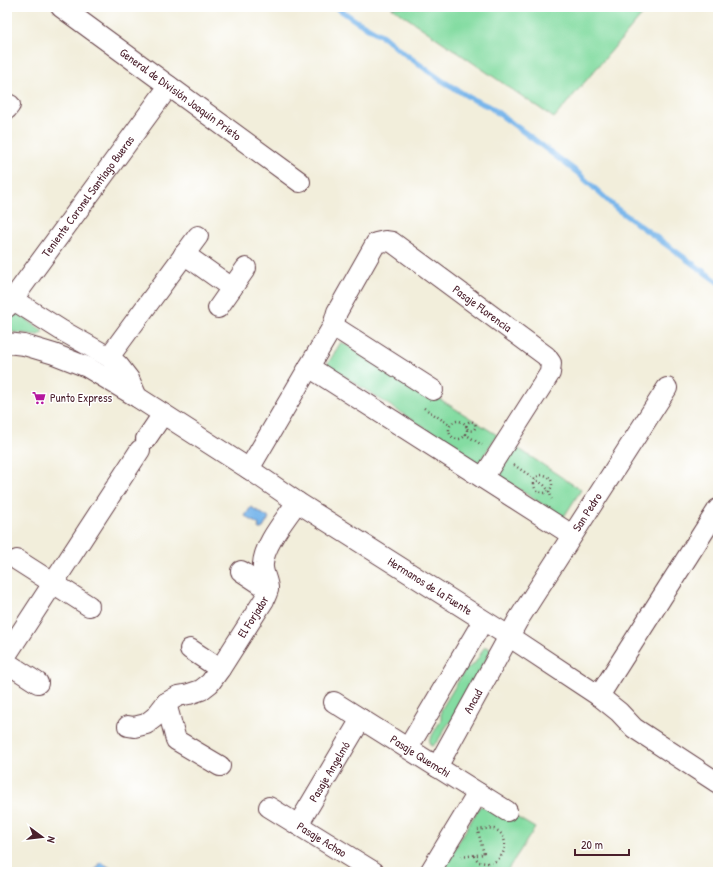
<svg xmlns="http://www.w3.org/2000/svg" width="725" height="879" font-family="'Patrick Hand',sans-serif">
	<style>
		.green { fill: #84dca2; stroke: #677e66 }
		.water { fill: #78b6eb; stroke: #616a8b }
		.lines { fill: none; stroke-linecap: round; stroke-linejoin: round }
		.stream { stroke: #78b6eb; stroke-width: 5.5 }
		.street-casing { stroke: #633e45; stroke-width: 22 }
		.path { stroke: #633e45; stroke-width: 2.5; stroke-dasharray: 1 3; stroke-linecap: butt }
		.street { stroke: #fff; stroke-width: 20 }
		.labels { text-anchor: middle; stroke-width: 3; stroke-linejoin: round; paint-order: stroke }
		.street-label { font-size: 12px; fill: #4a1f2b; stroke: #fff }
		.poi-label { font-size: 12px; fill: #4a1f2b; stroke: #fff; text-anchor: start }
	</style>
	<rect width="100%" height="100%" fill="#fff"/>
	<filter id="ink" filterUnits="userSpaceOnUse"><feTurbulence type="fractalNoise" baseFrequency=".025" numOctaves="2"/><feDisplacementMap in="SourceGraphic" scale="8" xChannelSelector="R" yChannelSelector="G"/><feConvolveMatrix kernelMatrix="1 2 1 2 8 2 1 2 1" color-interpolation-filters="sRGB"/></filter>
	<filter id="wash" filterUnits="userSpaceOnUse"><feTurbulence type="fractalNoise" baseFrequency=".012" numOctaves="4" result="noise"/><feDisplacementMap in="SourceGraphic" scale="16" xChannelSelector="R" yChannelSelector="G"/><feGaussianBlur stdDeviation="0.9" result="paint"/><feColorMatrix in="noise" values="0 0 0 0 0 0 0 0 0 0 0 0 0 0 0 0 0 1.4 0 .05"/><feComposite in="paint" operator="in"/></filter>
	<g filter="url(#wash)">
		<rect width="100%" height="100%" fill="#f2eedb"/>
		<path class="green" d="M 391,7 L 649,7 L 554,118 Z
			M 14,312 L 19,314 L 40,329 L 42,330 L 42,333 L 38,335 L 12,332 L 8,329 L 7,327 L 7,320 L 10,315 Z
			M 341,342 L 435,396 L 497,435 L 479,463 L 327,365 Z
			M 516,447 L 581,490 L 563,518 L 499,476 L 498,473 L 502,464 L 506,463 Z
			M 485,647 L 490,648 L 490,652 L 453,720 C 443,726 442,740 432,746 L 430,745 L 429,742 L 430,739 L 441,720 L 441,710 L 465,670 L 474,664 L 479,657 L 483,649 Z
			M 480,806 L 511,814 L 535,828 L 506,872 L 453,872 L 444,867 Z"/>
		<path class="water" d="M 251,507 L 269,518 L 263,528 L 261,529 L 259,529 L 258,528 L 259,525 L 245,516 Z
			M 101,862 L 112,869 L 110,872 L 94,872 Z"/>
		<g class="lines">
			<path class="stream" d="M 336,7 L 356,21 L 384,37 L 398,49 L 441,80 L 472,99 L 490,107 L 532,138 L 578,173 L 617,209 L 718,282"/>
		</g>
	</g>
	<g filter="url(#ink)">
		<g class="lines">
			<g class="street-casing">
				<g id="street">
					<path id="s1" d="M 61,7 L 300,182"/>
					<path d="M 7,109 L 10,105"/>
					<path d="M 184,254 L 232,288"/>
					<path d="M 7,296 L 61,330 L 109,357 L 119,366 L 129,379 L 137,397"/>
					<path id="s2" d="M 7,307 L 169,86"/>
					<path d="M 218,308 L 246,268"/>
					<path d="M 333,326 L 433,390"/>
					<path id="s3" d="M 7,343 L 24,345 L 54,354 L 87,367 L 137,397 L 249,469 L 297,502 L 510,637 L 599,696 L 619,712 L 634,728 L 718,783"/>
					<path d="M 109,357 L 198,236"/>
					<path d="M 309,367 L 572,535"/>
					<path d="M 146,439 L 163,414"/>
					<path id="s4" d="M 249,469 L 333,326 L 337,312 L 376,243 L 385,241 L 392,242 L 546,356 L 551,363 L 550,373 L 483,478"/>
					<path d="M 17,560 L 89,606"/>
					<path d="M 241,571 L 268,589"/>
					<path d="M 190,649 L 220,669"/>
					<path d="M 7,654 L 140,450"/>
					<path d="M 7,663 L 38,683"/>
					<path d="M 599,696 L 718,509"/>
					<path id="s5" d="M 334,702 L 507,811"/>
					<path d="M 166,703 L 176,740 L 220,766"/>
					<path id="s6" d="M 128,726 L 134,727 L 146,724 L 155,717 L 166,703 L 178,696 L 189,694 L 201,690 L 210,683 L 220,669 L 264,600 C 265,597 268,592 268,589 C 268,580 262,573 263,564 C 264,544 286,519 297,502"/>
					<path d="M 408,748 L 483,621"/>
					<path id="s7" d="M 437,767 L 518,620 L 667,388"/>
					<path id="s8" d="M 269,807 L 374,872"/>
					<path id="s9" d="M 298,825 L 361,719"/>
					<path d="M 430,872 L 478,793"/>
				</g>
			</g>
			<path class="path" d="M 424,408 L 450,425
				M449 430a9 9 0 1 1 18 0a9 9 0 1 1-18 0Z
				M466.5 426a4.5 4.5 0 1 1 9 0a4.5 4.5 0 1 1-9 0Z
				M 465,434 L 482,445
				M 514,465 L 544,485 L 549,491 L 552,499
				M534 484a9 9 0 1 1 18 0a9 9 0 1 1-18 0Z
				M 474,856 L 479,862 C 485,863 492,864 497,860 C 508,852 508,834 494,829 C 489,828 483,829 478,830
				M 461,857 L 484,854 L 478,831"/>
			<use href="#street" class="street"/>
		</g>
	</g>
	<defs>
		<g id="supermarket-bare" transform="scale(1.08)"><path d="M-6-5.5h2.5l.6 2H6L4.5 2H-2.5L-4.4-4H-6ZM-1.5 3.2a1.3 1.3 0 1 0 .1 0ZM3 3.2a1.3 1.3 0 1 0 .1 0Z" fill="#b5179e" stroke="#fff" stroke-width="2.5" paint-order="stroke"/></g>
	</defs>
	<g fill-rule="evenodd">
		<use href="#supermarket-bare" x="39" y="398"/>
	</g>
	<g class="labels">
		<g class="street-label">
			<text dy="4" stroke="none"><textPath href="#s1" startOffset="148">General de División Joaquín Prieto</textPath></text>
			<text dy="4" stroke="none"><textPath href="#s2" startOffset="137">Teniente Coronel Santiago Bueras</textPath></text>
			<text dy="4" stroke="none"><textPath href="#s4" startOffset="388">Pasaje Florencia</textPath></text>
			<text dy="4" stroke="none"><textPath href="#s7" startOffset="296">San Pedro</textPath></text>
			<text dy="4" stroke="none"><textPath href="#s3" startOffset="491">Hermanos de la Fuente</textPath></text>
			<text dy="4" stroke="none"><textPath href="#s6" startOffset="176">El Forjador</textPath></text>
			<text dy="4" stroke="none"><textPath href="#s7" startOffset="75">Ancud</textPath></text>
			<text dy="4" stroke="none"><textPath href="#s5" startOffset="102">Pasaje Quemchi</textPath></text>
			<text dy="4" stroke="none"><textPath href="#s9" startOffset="62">Pasaje Angelmó</textPath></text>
			<text dy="4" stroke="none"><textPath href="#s8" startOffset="62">Pasaje Achao</textPath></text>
		</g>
		<g class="poi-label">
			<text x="50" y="402">Punto Express</text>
		</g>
	</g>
	<rect width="725" height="879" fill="none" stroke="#fff" stroke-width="24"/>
	<g transform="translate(42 837) rotate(105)" stroke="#ffffff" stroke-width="3" paint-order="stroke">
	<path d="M0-3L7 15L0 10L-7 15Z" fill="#4a1f2b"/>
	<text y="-6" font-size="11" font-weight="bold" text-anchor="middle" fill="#4a1f2b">N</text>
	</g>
	<path d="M575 849v6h54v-6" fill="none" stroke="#4a1f2b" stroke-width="2"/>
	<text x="581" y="849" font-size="12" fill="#4a1f2b" stroke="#ffffff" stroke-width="3" paint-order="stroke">20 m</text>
</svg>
